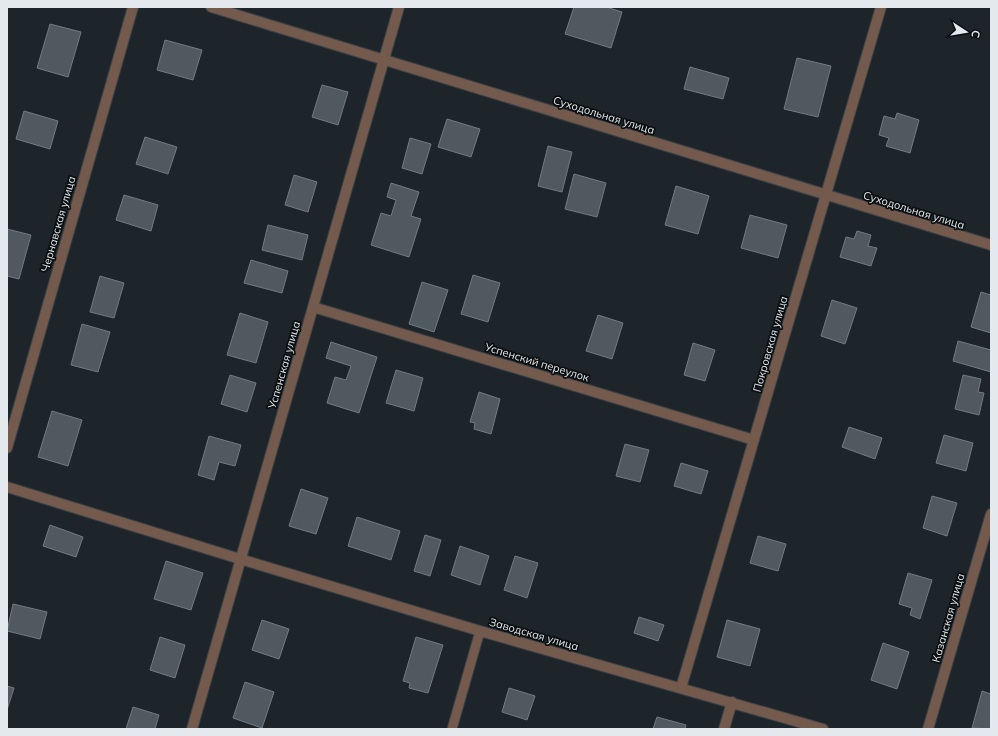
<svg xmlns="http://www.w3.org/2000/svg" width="998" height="736" font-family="Mulish,sans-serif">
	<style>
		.building { fill: #50595f; stroke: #717b82 }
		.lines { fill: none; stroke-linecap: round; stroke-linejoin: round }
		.lane-casing { stroke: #394046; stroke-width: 11 }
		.street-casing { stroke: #394046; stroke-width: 12 }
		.lane { stroke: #735a4c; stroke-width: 9 }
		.street { stroke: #735a4c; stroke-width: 10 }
		.labels { text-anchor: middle; stroke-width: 3.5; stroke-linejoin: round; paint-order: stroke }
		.street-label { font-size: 11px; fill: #e3e9ed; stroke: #0a0e10 }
	</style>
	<rect width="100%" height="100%" fill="#1d252b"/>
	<path class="building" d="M 574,7 L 606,7 L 622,12 L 611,48 L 565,34 Z
		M 50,24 L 81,32 L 68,77 L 37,68 Z
		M 165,40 L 202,50 L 193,80 L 157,70 Z
		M 797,58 L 831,66 L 818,117 L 784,109 Z
		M 690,67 L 729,78 L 723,99 L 684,89 Z
		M 322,85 L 348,92 L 338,125 L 312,117 Z
		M 24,111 L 58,121 L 50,149 L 16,139 Z
		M 897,113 L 919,120 L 910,153 L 886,146 L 889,138 L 879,135 L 884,116 L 895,119 Z
		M 447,119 L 480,129 L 471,157 L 438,147 Z
		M 145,137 L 177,147 L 168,174 L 136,164 Z
		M 410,138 L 431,144 L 422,174 L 402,168 Z
		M 548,146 L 572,152 L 562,192 L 538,186 Z
		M 574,174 L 606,183 L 597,217 L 565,209 Z
		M 294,175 L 317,182 L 308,212 L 285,205 Z
		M 391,183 L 419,192 L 411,216 L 421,219 L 409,257 L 371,245 L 381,213 L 391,216 L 396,200 L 387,197 Z
		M 676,186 L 709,196 L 698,234 L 665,225 Z
		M 124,195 L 158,205 L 151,231 L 116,220 Z
		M 750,215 L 787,225 L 778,258 L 741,248 Z
		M 268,225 L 308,235 L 302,260 L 262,250 Z
		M 7,229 L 31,235 L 19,279 L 7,276 Z
		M 857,231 L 871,235 L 868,246 L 877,248 L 871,266 L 840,257 L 846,237 L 854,239 Z
		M 251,260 L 288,271 L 282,293 L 244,283 Z
		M 473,275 L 500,283 L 488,322 L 461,314 Z
		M 100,276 L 124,283 L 114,318 L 90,312 Z
		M 422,282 L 448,290 L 434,332 L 409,324 Z
		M 981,292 L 991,295 L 991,333 L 971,327 Z
		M 832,300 L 857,308 L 845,344 L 821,336 Z
		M 240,313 L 268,322 L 256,363 L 227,355 Z
		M 598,315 L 623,323 L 612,359 L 586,351 Z
		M 82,324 L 110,332 L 98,372 L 71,365 Z
		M 958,341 L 991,350 L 991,372 L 953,361 Z
		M 331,342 L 377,357 L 359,413 L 327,403 L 335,377 L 346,380 L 351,366 L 326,358 Z
		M 693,343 L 715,350 L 705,381 L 684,375 Z
		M 396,370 L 423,378 L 414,411 L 386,403 Z
		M 230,375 L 256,383 L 247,412 L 221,404 Z
		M 963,375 L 981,379 L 978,392 L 984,393 L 979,415 L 955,409 Z
		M 479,392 L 500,399 L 491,434 L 474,429 L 475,423 L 470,422 Z
		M 52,411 L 82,420 L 68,466 L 38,457 Z
		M 849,427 L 882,438 L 875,459 L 842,447 Z
		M 944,435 L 973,443 L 966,471 L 936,463 Z
		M 209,436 L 241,445 L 235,466 L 219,462 L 214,480 L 198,475 Z
		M 625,444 L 649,450 L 640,482 L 616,476 Z
		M 681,463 L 708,471 L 701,494 L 674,486 Z
		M 301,489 L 328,498 L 316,534 L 289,526 Z
		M 932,496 L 957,503 L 947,536 L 923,528 Z
		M 357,517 L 400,531 L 391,560 L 348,546 Z
		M 50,525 L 83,537 L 76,557 L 43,546 Z
		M 425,535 L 441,540 L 430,576 L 414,571 Z
		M 758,536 L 786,544 L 778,571 L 750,563 Z
		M 460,546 L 489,556 L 480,585 L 451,575 Z
		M 515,556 L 538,563 L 527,598 L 504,590 Z
		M 166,561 L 203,573 L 191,610 L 154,599 Z
		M 908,573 L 932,580 L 920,619 L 910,615 L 912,608 L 899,604 Z
		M 13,604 L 47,612 L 40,639 L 7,631 Z
		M 639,617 L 664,625 L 658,641 L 634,633 Z
		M 262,620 L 289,629 L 279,659 L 252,650 Z
		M 727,620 L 760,629 L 750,666 L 717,657 Z
		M 160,637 L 185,645 L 175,678 L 150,670 Z
		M 416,637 L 443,645 L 428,693 L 409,688 L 410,683 L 403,681 Z
		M 883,643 L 909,652 L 897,689 L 871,680 Z
		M 245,682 L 274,692 L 262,728 L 233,718 Z
		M 7,686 L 14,688 L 7,710 Z
		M 509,688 L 535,696 L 527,720 L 502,712 Z
		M 982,691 L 991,694 L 991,729 L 972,728 Z
		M 133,707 L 159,715 L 155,729 L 126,729 Z
		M 657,717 L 686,725 L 685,729 L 653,729 Z"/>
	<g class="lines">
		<g class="lane-casing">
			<path id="lane" d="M 452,729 L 480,631"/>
		</g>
		<g class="street-casing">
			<path id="street" d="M 211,7 L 991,245
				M 313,307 L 754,440
				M 7,448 L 133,7
				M 7,487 L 240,559 L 480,631 L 823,729
				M 681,688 L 881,7
				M 192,729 L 399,7
				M 724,729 L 732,702
				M 928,729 L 991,514"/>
		</g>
		<use href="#lane" class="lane"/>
		<use href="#street" class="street"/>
	</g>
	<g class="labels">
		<g class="street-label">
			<text transform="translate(604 115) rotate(17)" y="4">Суходольная улица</text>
			<text transform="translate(914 210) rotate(17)" y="4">Суходольная улица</text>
			<text transform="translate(58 224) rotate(-74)" y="4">Чернавская улица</text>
			<text transform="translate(770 344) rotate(-74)" y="4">Покровская улица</text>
			<text transform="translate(537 362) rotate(17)" y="4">Успенский переулок</text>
			<text transform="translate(284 365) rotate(-74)" y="4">Успенская улица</text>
			<text transform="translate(948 618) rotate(-74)" y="4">Казанская улица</text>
			<text transform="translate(534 634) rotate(16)" y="4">Заводская улица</text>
		</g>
	</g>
	<rect width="998" height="736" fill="none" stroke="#e3e9ed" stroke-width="16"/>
	<g transform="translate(966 32) rotate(102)" stroke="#0a0e10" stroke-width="3" paint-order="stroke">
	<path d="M0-3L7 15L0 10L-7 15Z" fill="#e3e9ed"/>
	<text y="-6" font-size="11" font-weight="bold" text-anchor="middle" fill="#e3e9ed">С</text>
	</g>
</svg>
